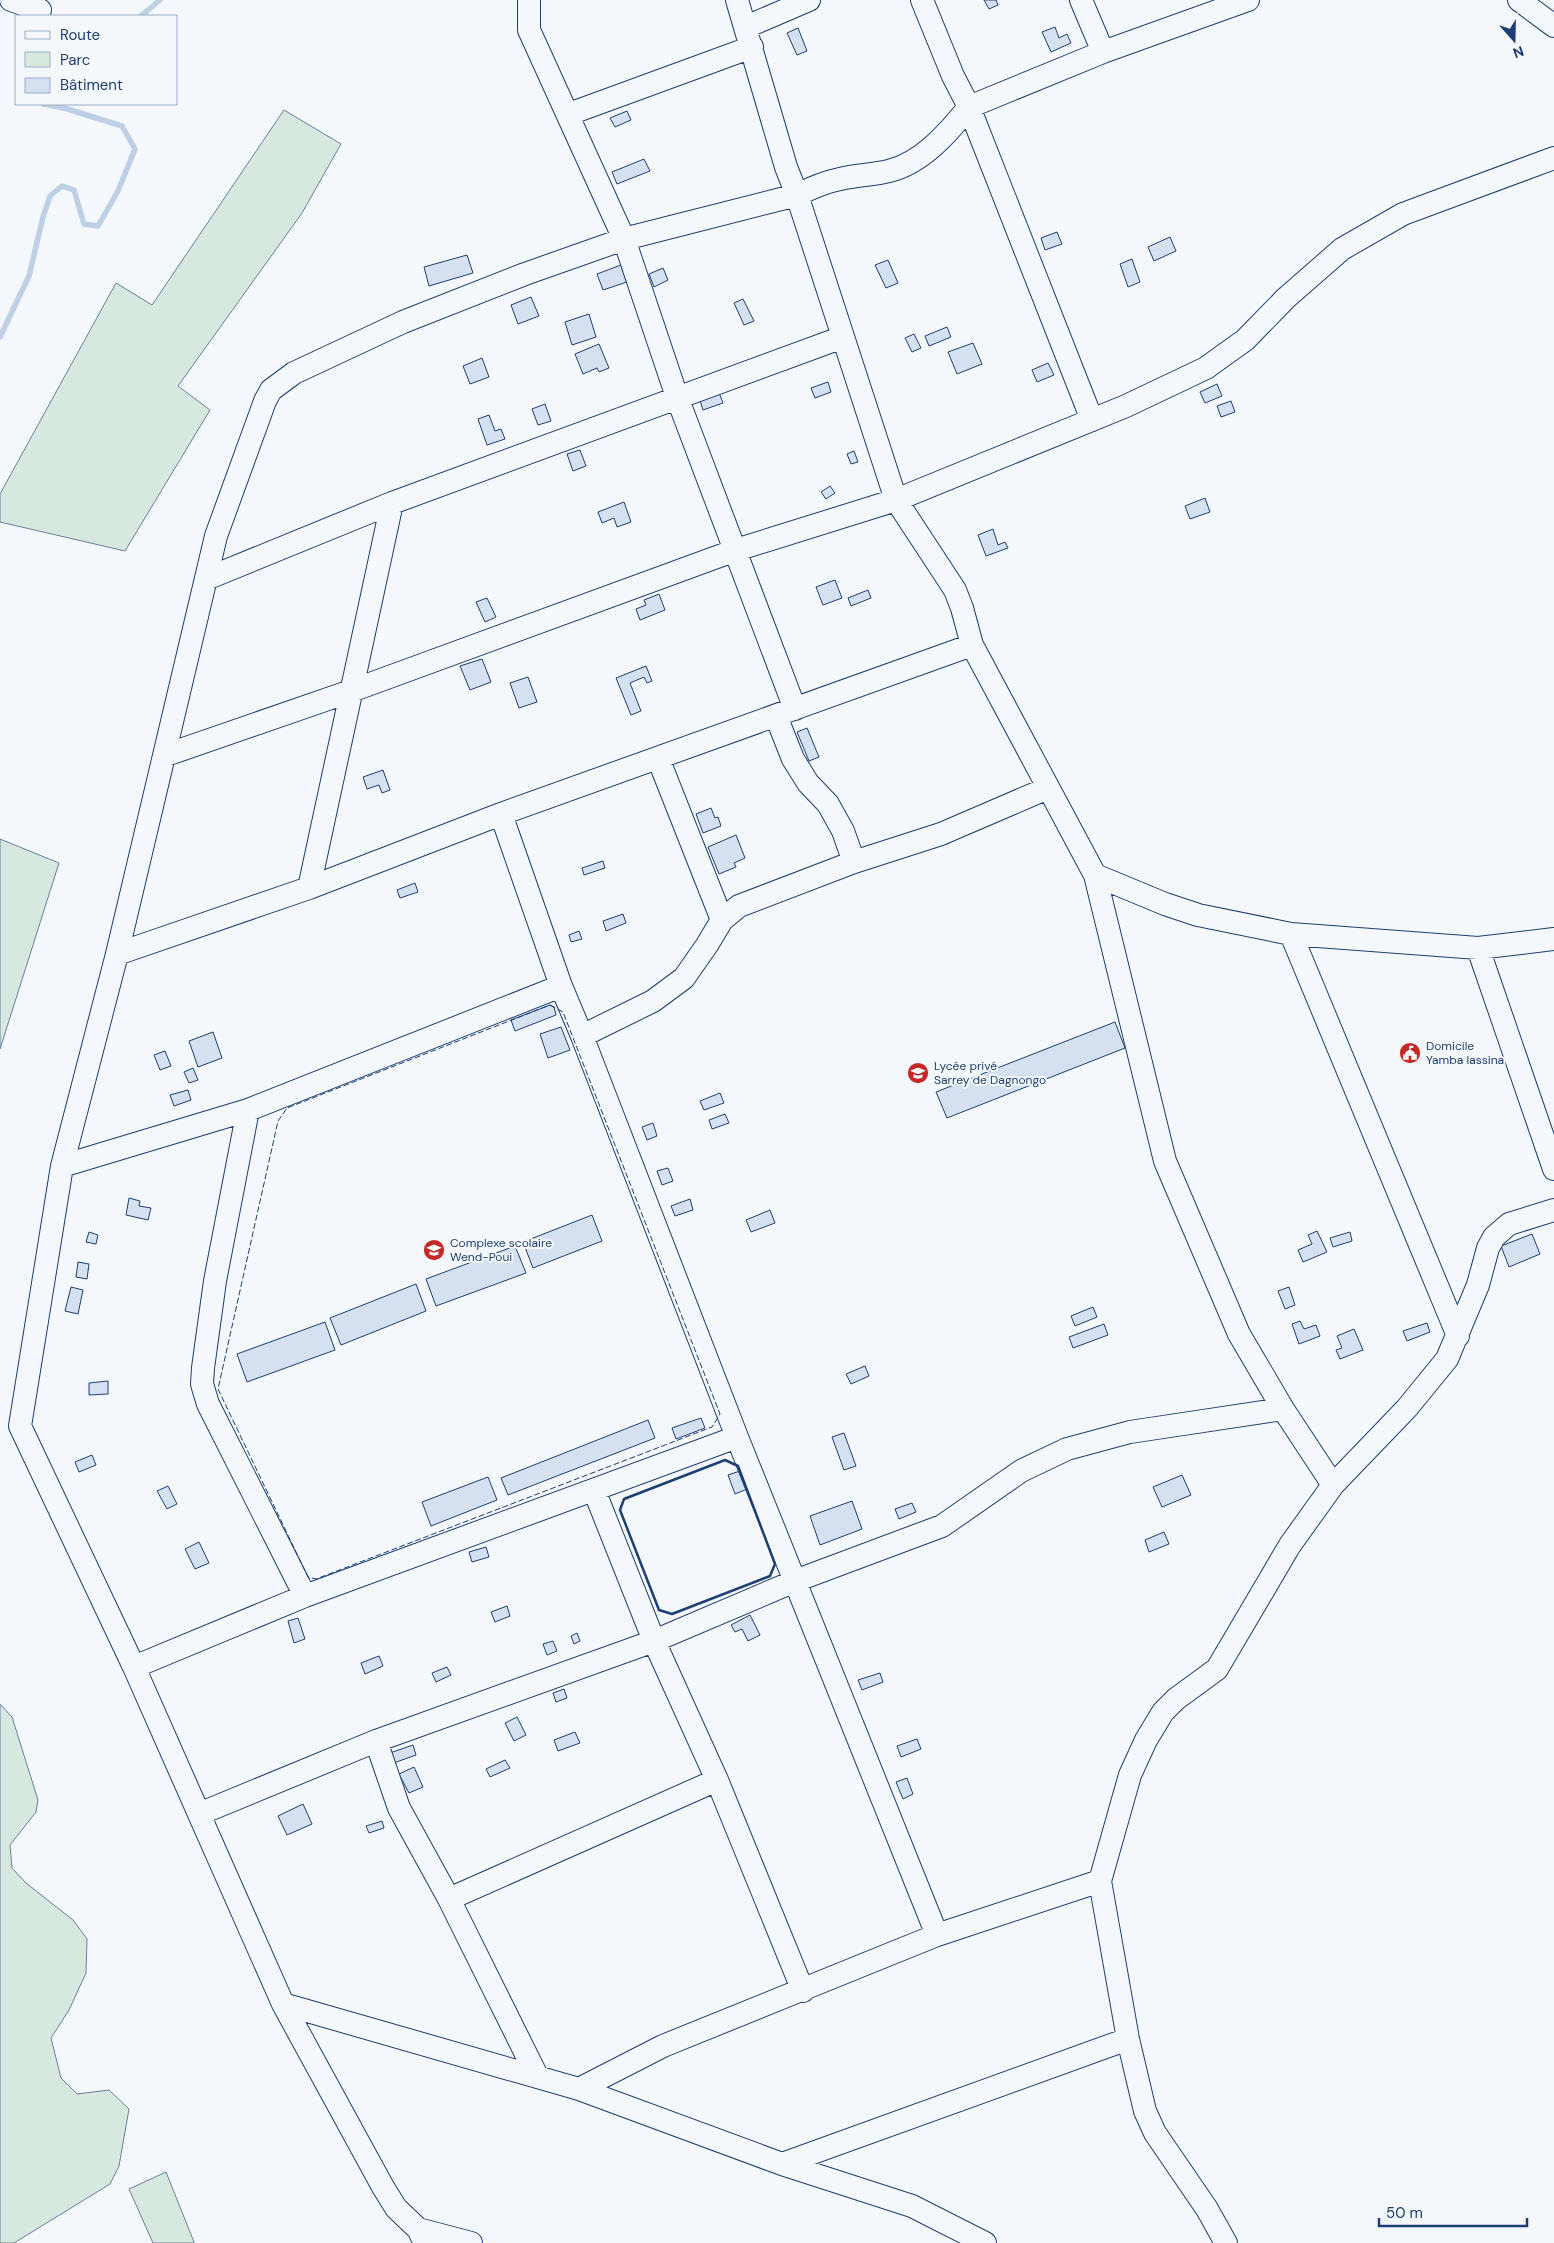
<svg xmlns="http://www.w3.org/2000/svg" width="1554" height="2243" font-family="'DM Sans',sans-serif">
	<style>
		.green { fill: #d7e8df; stroke: #687fa3 }
		.lines { fill: none; stroke-linecap: round; stroke-linejoin: round }
		.stream { stroke: #bed0e5; stroke-width: 5.5 }
		.building { fill: #d5e0f0; stroke: #1d3f73 }
		.minor-casing { stroke: #1d3f73; stroke-width: 24 }
		.minor { stroke: #f4f7fb; stroke-width: 22 }
		.fence { stroke: #1d3f73; stroke-width: 1; stroke-dasharray: 6 2.5; stroke-linecap: butt }
		.wall { stroke: #1d3f73; stroke-width: 2.5 }
		.labels { text-anchor: middle; stroke-width: 4; stroke-linejoin: round; paint-order: stroke }
		.poi-label { font-size: 12px; fill: #1d3f73; stroke: #f4f7fb; text-anchor: start }
	</style>
	<rect width="100%" height="100%" fill="#f4f7fb"/>
	<path class="green" d="M 284,110 L 341,144 L 302,213 L 178,386 L 210,410 L 125,551 L 0,522 L 0,494 L 116,283 L 152,305 Z
		M 0,839 L 59,863 L 0,1049 Z
		M 0,1704 L 12,1717 L 38,1800 L 36,1812 L 10,1845 L 12,1868 L 26,1883 L 73,1920 L 87,1939 L 86,1973 L 69,2010 L 51,2038 L 61,2078 L 77,2094 L 109,2090 L 129,2109 L 119,2166 L 110,2184 L 14,2243 L 0,2243 Z
		M 166,2172 L 194,2242 L 194,2243 L 153,2243 L 129,2189 Z"/>
	<g class="lines">
		<path class="stream" d="M 141,16 L 160,0
			M 0,337 L 29,276 L 43,217 L 50,196 L 62,186 L 74,190 L 84,224 L 98,226 L 118,191 L 135,149 L 122,126 L 64,108 L 43,104"/>
	</g>
	<path class="building" d="M 984,0 L 996,0 L 998,5 L 989,9 Z
		M 1055,27 L 1059,38 L 1067,34 L 1071,43 L 1051,52 L 1042,32 Z
		M 798,28 L 807,51 L 797,55 L 787,33 Z
		M 627,111 L 631,120 L 615,127 L 610,118 Z
		M 644,159 L 650,171 L 617,184 L 612,172 Z
		M 1057,232 L 1062,244 L 1045,250 L 1041,238 Z
		M 1170,237 L 1176,251 L 1154,261 L 1148,247 Z
		M 467,255 L 473,273 L 429,286 L 424,267 Z
		M 1132,259 L 1140,282 L 1128,287 L 1120,264 Z
		M 888,260 L 898,283 L 886,288 L 875,265 Z
		M 621,265 L 627,282 L 603,290 L 597,274 Z
		M 663,268 L 668,280 L 654,287 L 649,274 Z
		M 531,297 L 539,316 L 518,324 L 511,305 Z
		M 743,299 L 754,321 L 744,325 L 734,303 Z
		M 589,314 L 596,337 L 572,345 L 565,322 Z
		M 947,327 L 951,337 L 929,346 L 925,336 Z
		M 914,334 L 921,348 L 912,352 L 905,338 Z
		M 973,343 L 982,364 L 957,374 L 948,352 Z
		M 599,344 L 609,368 L 599,372 L 597,368 L 583,374 L 575,354 Z
		M 482,358 L 489,377 L 470,384 L 463,366 Z
		M 1048,363 L 1054,375 L 1037,382 L 1032,370 Z
		M 828,382 L 831,392 L 815,398 L 811,388 Z
		M 1217,384 L 1222,396 L 1205,403 L 1200,392 Z
		M 718,390 L 723,403 L 703,410 L 699,397 Z
		M 1231,401 L 1235,412 L 1221,417 L 1217,406 Z
		M 545,404 L 551,421 L 538,425 L 532,409 Z
		M 489,415 L 495,431 L 501,429 L 505,439 L 487,445 L 478,419 Z
		M 580,450 L 586,466 L 573,471 L 567,454 Z
		M 854,451 L 858,462 L 851,464 L 847,454 Z
		M 830,486 L 835,493 L 826,499 L 821,492 Z
		M 1205,498 L 1210,512 L 1190,519 L 1185,506 Z
		M 624,502 L 631,522 L 617,527 L 614,518 L 602,523 L 598,512 Z
		M 993,529 L 998,545 L 1005,542 L 1008,548 L 986,556 L 978,535 Z
		M 835,580 L 842,598 L 823,605 L 816,587 Z
		M 868,590 L 871,598 L 851,606 L 848,598 Z
		M 659,594 L 665,610 L 640,620 L 636,609 L 646,605 L 644,600 Z
		M 487,598 L 496,617 L 485,622 L 476,602 Z
		M 482,659 L 491,682 L 470,690 L 460,666 Z
		M 646,666 L 652,681 L 647,683 L 644,677 L 630,683 L 641,711 L 631,715 L 616,678 Z
		M 528,677 L 537,702 L 519,708 L 510,683 Z
		M 807,728 L 819,757 L 809,761 L 797,732 Z
		M 383,770 L 390,790 L 382,793 L 379,785 L 367,789 L 363,777 Z
		M 711,808 L 715,818 L 718,817 L 721,826 L 703,833 L 696,814 Z
		M 736,835 L 745,858 L 734,863 L 736,867 L 719,874 L 708,847 Z
		M 603,861 L 605,868 L 584,875 L 582,868 Z
		M 415,883 L 418,892 L 400,898 L 397,890 Z
		M 623,914 L 626,923 L 606,931 L 603,921 Z
		M 579,931 L 582,939 L 571,942 L 569,935 Z
		M 550,1005 L 554,1007 L 556,1015 L 515,1031 L 511,1020 Z
		M 1115,1022 L 1125,1048 L 947,1118 L 936,1092 Z
		M 561,1027 L 570,1050 L 548,1058 L 540,1034 Z
		M 213,1032 L 222,1058 L 198,1067 L 189,1041 Z
		M 165,1051 L 171,1066 L 160,1070 L 154,1055 Z
		M 193,1068 L 198,1080 L 189,1083 L 184,1072 Z
		M 188,1090 L 191,1100 L 174,1106 L 170,1095 Z
		M 720,1093 L 724,1103 L 704,1110 L 700,1101 Z
		M 725,1114 L 729,1123 L 712,1129 L 709,1120 Z
		M 653,1123 L 657,1136 L 647,1140 L 642,1127 Z
		M 668,1168 L 673,1181 L 662,1185 L 657,1171 Z
		M 129,1198 L 140,1201 L 139,1206 L 151,1208 L 148,1220 L 126,1215 Z
		M 690,1199 L 693,1210 L 675,1216 L 671,1206 Z
		M 770,1210 L 775,1223 L 751,1232 L 746,1220 Z
		M 592,1215 L 602,1241 L 533,1268 L 523,1242 Z
		M 1317,1231 L 1327,1252 L 1303,1262 L 1298,1250 L 1312,1244 L 1308,1235 Z
		M 89,1232 L 98,1235 L 96,1244 L 86,1242 Z
		M 1350,1232 L 1352,1241 L 1333,1247 L 1330,1238 Z
		M 1532,1234 L 1540,1254 L 1509,1267 L 1501,1246 Z
		M 515,1246 L 526,1273 L 436,1306 L 426,1279 Z
		M 78,1262 L 89,1264 L 87,1279 L 76,1277 Z
		M 416,1284 L 426,1311 L 341,1345 L 330,1318 Z
		M 71,1287 L 83,1290 L 78,1314 L 65,1311 Z
		M 1289,1287 L 1295,1305 L 1285,1309 L 1278,1291 Z
		M 1093,1307 L 1097,1317 L 1075,1326 L 1071,1316 Z
		M 1300,1321 L 1304,1329 L 1316,1325 L 1320,1336 L 1299,1344 L 1292,1324 Z
		M 325,1322 L 335,1350 L 247,1382 L 237,1354 Z
		M 1427,1323 L 1430,1332 L 1407,1341 L 1403,1331 Z
		M 1104,1324 L 1108,1335 L 1073,1348 L 1069,1337 Z
		M 1354,1329 L 1363,1350 L 1340,1359 L 1336,1350 L 1342,1348 L 1337,1336 Z
		M 865,1366 L 869,1376 L 851,1384 L 846,1374 Z
		M 108,1381 L 108,1394 L 89,1395 L 89,1383 Z
		M 701,1418 L 705,1428 L 676,1439 L 672,1428 Z
		M 648,1420 L 655,1438 L 508,1495 L 501,1478 Z
		M 844,1433 L 856,1466 L 844,1470 L 832,1437 Z
		M 92,1455 L 96,1465 L 79,1472 L 75,1462 Z
		M 740,1471 L 747,1489 L 735,1494 L 728,1475 Z
		M 1182,1475 L 1191,1495 L 1162,1507 L 1153,1487 Z
		M 488,1477 L 497,1500 L 431,1526 L 422,1502 Z
		M 168,1486 L 177,1504 L 167,1509 L 157,1491 Z
		M 852,1501 L 862,1529 L 820,1545 L 810,1516 Z
		M 912,1503 L 916,1512 L 899,1519 L 895,1509 Z
		M 1164,1532 L 1169,1544 L 1149,1552 L 1145,1540 Z
		M 199,1542 L 209,1563 L 195,1569 L 185,1549 Z
		M 486,1547 L 489,1557 L 472,1562 L 469,1552 Z
		M 507,1606 L 510,1616 L 495,1622 L 491,1612 Z
		M 750,1615 L 760,1635 L 748,1641 L 742,1629 L 735,1632 L 731,1625 Z
		M 298,1618 L 305,1639 L 294,1643 L 288,1621 Z
		M 577,1633 L 580,1641 L 574,1644 L 571,1636 Z
		M 553,1641 L 557,1651 L 547,1655 L 543,1644 Z
		M 379,1656 L 383,1666 L 365,1674 L 361,1663 Z
		M 447,1667 L 451,1675 L 436,1682 L 432,1673 Z
		M 880,1673 L 883,1682 L 862,1690 L 858,1680 Z
		M 564,1689 L 567,1698 L 556,1702 L 553,1693 Z
		M 517,1717 L 526,1735 L 514,1741 L 505,1723 Z
		M 575,1732 L 580,1743 L 558,1751 L 554,1740 Z
		M 917,1739 L 921,1749 L 901,1757 L 897,1746 Z
		M 413,1745 L 416,1755 L 391,1764 L 387,1754 Z
		M 505,1760 L 510,1768 L 490,1777 L 486,1769 Z
		M 414,1767 L 423,1787 L 409,1793 L 399,1774 Z
		M 907,1778 L 913,1794 L 903,1799 L 896,1782 Z
		M 303,1804 L 312,1824 L 287,1835 L 278,1816 Z
		M 382,1821 L 384,1828 L 369,1833 L 366,1826 Z"/>
	<g class="lines">
		<g class="minor-casing">
			<path id="minor" d="M 11,0 L 40,10
				M 529,0 L 529,30 L 624,239 L 677,397 L 795,709
				M 737,0 L 786,167 L 797,195 L 896,500 L 955,590 L 962,608 L 972,645 L 1095,875 L 1165,904 L 1198,915 L 1291,934 L 1478,948 L 1554,939
				M 922,0 L 953,76 L 969,107 L 1092,420
				M 1081,0 L 1103,52
				M 1519,0 L 1554,26
				M 746,27 L 809,0
				M 569,114 L 752,47
				M 206,579 L 392,503 L 843,337
				M 776,716 L 793,759 L 808,783 L 828,804 L 843,831 L 854,862
				M 166,755 L 351,691 L 736,550 L 896,500 L 1126,406 L 1206,368 L 1224,355 L 1245,340 L 1286,298 L 1342,249 L 1403,214 L 1554,158
				M 658,758 L 722,920
				M 501,814 L 561,986 L 582,1036 L 737,1437 L 937,1935
				M 1095,875 L 1165,1161 L 1239,1334 L 1283,1409 L 1333,1485
				M 309,888 L 392,503
				M 1291,934 L 1458,1336
				M 1478,948 L 1554,1169
				M 117,954 L 309,888 L 501,814 L 972,645
				M 582,1036 L 653,1001 L 684,978 L 707,945 L 722,920 L 739,906 L 854,862 L 941,834 L 1048,788
				M 248,1110 L 215,1281 L 203,1368 L 202,1384 L 208,1404 L 305,1596
				M 62,1166 L 248,1110 L 561,986
				M 594,1490 L 654,1641 L 717,1780 L 803,1991
				M 134,1667 L 305,1596 L 737,1437
				M 376,1741 L 399,1808 L 449,1899 L 537,2076
				M 199,1814 L 376,1741 L 654,1641 L 795,1581 L 942,1526 L 1021,1471 L 1067,1449 L 1130,1432 L 1283,1409
				M 449,1899 L 717,1780
				M 283,2004 L 579,2089 L 782,2164 L 912,2206 L 985,2243
				M 579,2089 L 663,2046 L 937,1935 L 1100,1881
				M 782,2164 L 1128,2039
				M 418,2229 L 471,2243
				M 425,2243 L 418,2229 L 396,2208 L 383,2187 L 283,2004 L 134,1667 L 20,1426 L 62,1166 L 117,954 L 216,536 L 265,401 L 271,390 L 294,373 L 403,322 L 525,274 L 624,239 L 797,195 C 811,188 825,182 840,179 C 856,175 873,175 889,171 C 922,163 948,133 969,107 L 1103,52 L 1248,0
				M 1226,2243 L 1207,2209 L 1155,2133 L 1145,2111 L 1128,2039 L 1100,1881 L 1130,1775 L 1146,1740 L 1163,1712 L 1176,1699 L 1217,1669 L 1290,1545 L 1333,1485 L 1407,1408 L 1447,1359 L 1478,1285 L 1488,1248 L 1494,1237 L 1509,1224 L 1554,1210"/>
		</g>
		<use href="#minor" class="minor"/>
		<path class="fence" d="M 550,1005 L 563,1012 L 720,1414 L 712,1427 L 316,1579 L 308,1577 L 218,1389 L 278,1121 L 287,1108 Z"/>
		<path class="wall" d="M 725,1460 L 738,1466 L 775,1564 L 770,1576 L 672,1614 L 659,1610 L 620,1510 L 624,1499 Z"/>
	</g>
	<defs>
		<g id="civic-disc" transform="scale(1.125)"><circle r="9.5" fill="#c62828" stroke="#f4f7fb"/><path d="M-.6-6.5H3V-4.5H.6V-3L4-1V1h2V6H-6V1h2V-1L-.6-3ZM-1.2 2.5V6h2.4V2.5Z" fill="#fff"/></g>
		<g id="school-disc" transform="scale(1.125)"><circle r="9.5" fill="#c62828" stroke="#f4f7fb"/><path d="M0-5L7-2L0 1L-7-2ZM-4 1L0 2.5L4 1V4Q0 6-4 4Z" fill="#fff"/></g>
	</defs>
	<g fill-rule="evenodd">
		<use href="#civic-disc" x="1410" y="1053"/>
		<use href="#school-disc" x="918" y="1073"/>
		<use href="#school-disc" x="434" y="1250"/>
	</g>
	<g class="labels">
		<g class="poi-label">
			<text x="1426" y="1050">Domicile<tspan x="1426" dy="14">Yamba lassina</tspan></text>
			<text x="934" y="1070">Lycée privé<tspan x="934" dy="14">Sarrey de Dagnongo</tspan></text>
			<text x="450" y="1247">Complexe scolaire<tspan x="450" dy="14">Wend-Poui</tspan></text>
		</g>
	</g>
	<rect x="15" y="15" width="162" height="90" fill="#f4f7fb" stroke="#9eadc5"/>
	<rect x="25" y="31" width="25" height="8" fill="#f4f7fb" stroke="#9eadc5"/>
	<text x="60" y="40" font-size="15" fill="#1d3f73">Route</text>
	<rect x="25" y="52" width="25" height="15" fill="#d7e8df" stroke="#9eadc5"/>
	<text x="60" y="65" font-size="15" fill="#1d3f73">Parc</text>
	<rect x="25" y="78" width="25" height="15" fill="#d5e0f0" stroke="#9eadc5"/>
	<text x="60" y="90" font-size="15" fill="#1d3f73">Bâtiment</text>
	<g transform="translate(1514 40) rotate(160)" stroke="#f4f7fb" stroke-width="4" paint-order="stroke">
	<path d="M0-4L9 19L0 12L-9 19Z" fill="#1d3f73"/>
	<text y="-8" font-size="14" font-weight="bold" text-anchor="middle" fill="#1d3f73">N</text>
	</g>
	<path d="M1379 2218v8h148v-8" fill="none" stroke="#1d3f73" stroke-width="2.5"/>
	<text x="1386" y="2218" font-size="15" fill="#1d3f73" stroke="#f4f7fb" stroke-width="4" paint-order="stroke">50 m</text>
</svg>
